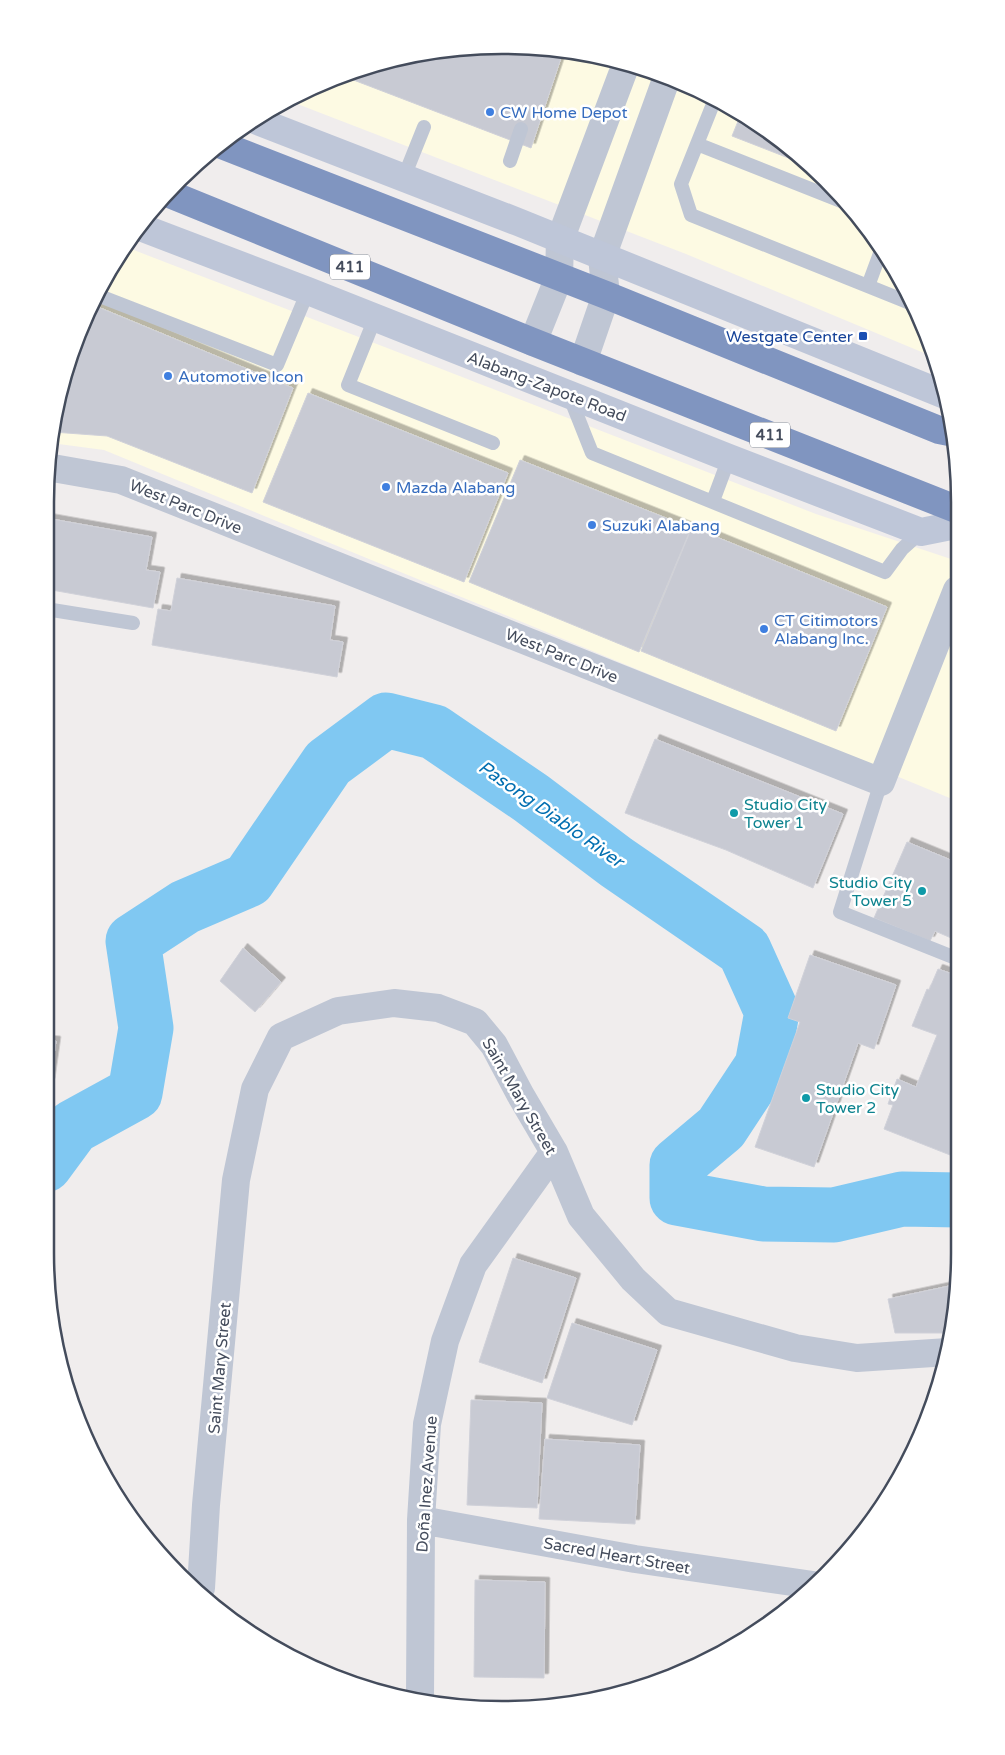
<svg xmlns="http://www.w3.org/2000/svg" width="1005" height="1755" font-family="'Varela Round',sans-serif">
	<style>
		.commercial { fill: #fdfae3 }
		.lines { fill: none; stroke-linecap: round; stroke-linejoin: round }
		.river { stroke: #80c8f2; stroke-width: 55 }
		.building { fill: #c8cad3; stroke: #d0d1d9; filter: url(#shadow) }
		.lane { stroke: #bfc6d4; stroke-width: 14 }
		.street { stroke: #bfc6d4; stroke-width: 28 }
		.secondary { stroke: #bec6d8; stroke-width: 28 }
		.highway { stroke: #8095c0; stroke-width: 28 }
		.shop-dot { fill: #3f7fe0; stroke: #fff; stroke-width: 2 }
		.transit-dot { fill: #1a4fb4; stroke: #fff; stroke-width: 2 }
		.culture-dot { fill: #0f9aa8; stroke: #fff; stroke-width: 2 }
		.labels { text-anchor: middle; stroke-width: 5; stroke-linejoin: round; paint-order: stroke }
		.shield { fill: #fff; stroke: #7c828d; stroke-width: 1 }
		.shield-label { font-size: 15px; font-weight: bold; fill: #444c5c }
		.shop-label { font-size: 16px; fill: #366cbe; stroke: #fff; text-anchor: start }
		.transit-label { font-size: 16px; fill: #164399; stroke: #fff; text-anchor: end }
		.street-label { font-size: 16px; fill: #444c5c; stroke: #fff }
		.culture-label { font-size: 16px; fill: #0d838f; stroke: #fff; text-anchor: start }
		.water-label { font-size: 18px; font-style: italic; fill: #026fb1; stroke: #fff }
		.rim { fill: none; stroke: #444c5c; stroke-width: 2.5 }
	</style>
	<defs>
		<filter id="shadow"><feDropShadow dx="4.5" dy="-4.5" stdDeviation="0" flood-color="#0004"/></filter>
	</defs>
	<rect width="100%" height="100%" fill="#f0eded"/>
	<path class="commercial" d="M 473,46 L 562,49 L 650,69 L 731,106 L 826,179 L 883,249 L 936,358 L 686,254 L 287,100 L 300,92 L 384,61 Z
		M 126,247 L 816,514 L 957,561 L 957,801 L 104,450 L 51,443 L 61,384 L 106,274 Z"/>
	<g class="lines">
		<path class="river" d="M 45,1165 L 73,1127 L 135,1093 L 146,1028 L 133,941 L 185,907 L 248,880 L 328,763 L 386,720 L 434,732 L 531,798 L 616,862 L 744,950 L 772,1012 L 762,1066 L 721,1128 L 677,1165 L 677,1198 L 763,1214 L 834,1215 L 902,1199 L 959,1200"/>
	</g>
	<path class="building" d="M 473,46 L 564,49 L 531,148 L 343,76 L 384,61 Z
		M 741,114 L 809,166 L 732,136 Z
		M 93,305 L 293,388 L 252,493 L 107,436 L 53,432 L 61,384 Z
		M 308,393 L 508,473 L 464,582 L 263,502 Z
		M 520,460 L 691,528 L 639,652 L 469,582 Z
		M 46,518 L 152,537 L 146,570 L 160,572 L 153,608 L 46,589 Z
		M 692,527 L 887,607 L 836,731 L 641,651 Z
		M 177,578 L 335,606 L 330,640 L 343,642 L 337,677 L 152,645 L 158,609 L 171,611 Z
		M 655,739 L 843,814 L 813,888 L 726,850 L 625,813 Z
		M 907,842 L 958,863 L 958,941 L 935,931 L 930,941 L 874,918 Z
		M 243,948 L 281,982 L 255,1012 L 220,981 Z
		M 810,955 L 896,985 L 874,1049 L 858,1043 L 814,1167 L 755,1147 L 800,1022 L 788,1018 Z
		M 938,969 L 958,976 L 959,1135 L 950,1155 L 884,1129 L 893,1105 L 888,1104 L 897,1079 L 916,1087 L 937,1035 L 912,1026 L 927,989 L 929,990 Z
		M 45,1040 L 56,1041 L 50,1083 L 45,1083 Z
		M 513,1258 L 576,1278 L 542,1383 L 479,1362 Z
		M 954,1285 L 957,1295 L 951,1333 L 895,1333 L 888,1299 Z
		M 572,1323 L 657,1350 L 632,1425 L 547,1398 Z
		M 471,1400 L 542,1403 L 537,1508 L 467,1505 Z
		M 545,1439 L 640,1445 L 635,1524 L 539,1519 Z
		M 475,1580 L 545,1582 L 544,1678 L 474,1677 Z"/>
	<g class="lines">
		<path class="lane" d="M 715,99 L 681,184 L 691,215 L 910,303
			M 697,144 L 846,203
			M 510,161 L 521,129
			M 404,177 L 424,127
			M 868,286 L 882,248
			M 97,295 L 277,365 L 308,291
			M 375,318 L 348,385 L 493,443
			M 569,395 L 592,453 L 885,572 L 902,549 L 921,532
			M 713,501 L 729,458
			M 46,609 L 133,623
			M 881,782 L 840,912 L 958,959"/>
		<path class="street" d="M 533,342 L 559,277 L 560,240 L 626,64
			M 583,362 L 606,295 L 602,257 L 667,77
			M 47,467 L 121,480 L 881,782 L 957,590
			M 421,1520 L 635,1559 L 813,1585
			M 201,1588 L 206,1505 L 236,1180 L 255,1089 L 281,1037 L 338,1011 L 394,1003 L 438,1008 L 475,1022 L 494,1045 L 520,1094 L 554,1152 L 581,1216 L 633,1279 L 668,1312 L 795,1348 L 857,1358 L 948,1352
			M 420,1698 L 421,1520 L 427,1424 L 445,1341 L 473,1265 L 554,1152"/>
		<path class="secondary" d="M 255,120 L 518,222 L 945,395
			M 140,227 L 308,291 L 729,458 L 921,532 L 956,525"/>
		<path class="highway" d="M 219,144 L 606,295 L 939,430 L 954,433
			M 167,193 L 533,342 L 956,509"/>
	</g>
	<g class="shop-dot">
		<circle cx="490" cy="112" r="5"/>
		<circle cx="168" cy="376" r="5"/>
		<circle cx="386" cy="487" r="5"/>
		<circle cx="592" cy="525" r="5"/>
		<circle cx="764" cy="629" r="5"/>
	</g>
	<rect class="transit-dot" x="858" y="331" width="10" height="10" rx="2.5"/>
	<g class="culture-dot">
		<circle cx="734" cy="813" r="5"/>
		<circle cx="922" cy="891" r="5"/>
		<circle cx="806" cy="1098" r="5"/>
	</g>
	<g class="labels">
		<g class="shield">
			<rect x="330" y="254.5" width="40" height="25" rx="4"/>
			<rect x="750" y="422.5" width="40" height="25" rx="4"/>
		</g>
		<g class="shield-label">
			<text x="350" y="272">411</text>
			<text x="770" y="440">411</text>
		</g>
		<g class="shop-label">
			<text x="500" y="118">CW Home Depot</text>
			<text x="178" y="382">Automotive Icon</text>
			<text x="396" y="493">Mazda Alabang</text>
			<text x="602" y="531">Suzuki Alabang</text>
			<text x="774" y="626">CT Citimotors<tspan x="774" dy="18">Alabang Inc.</tspan></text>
		</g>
		<g class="transit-label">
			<text x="853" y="342">Westgate Center</text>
		</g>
		<g class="street-label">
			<text transform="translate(547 386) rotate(21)" y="6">Alabang-Zapote Road</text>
			<text transform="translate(186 506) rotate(22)" y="6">West Parc Drive</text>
			<text transform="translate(562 655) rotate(22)" y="6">West Parc Drive</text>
			<text transform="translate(520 1096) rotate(60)" y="6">Saint Mary Street</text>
			<text transform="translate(219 1368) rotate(-85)" y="6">Saint Mary Street</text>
			<text transform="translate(426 1484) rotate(-86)" y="6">Doña Inez Avenue</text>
			<text transform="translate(617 1555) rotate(10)" y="6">Sacred Heart Street</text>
		</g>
		<g class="culture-label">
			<text x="744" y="810">Studio City<tspan x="744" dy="18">Tower 1</tspan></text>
			<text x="912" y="888" text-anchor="end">Studio City<tspan x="912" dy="18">Tower 5</tspan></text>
			<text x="816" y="1095">Studio City<tspan x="816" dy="18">Tower 2</tspan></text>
		</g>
		<g class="water-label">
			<text transform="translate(551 814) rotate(35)" y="6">Pasong Diablo River</text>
		</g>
	</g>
	<path d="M0 0H1005V1755H0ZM502 54H503A448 448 0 0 1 951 502V1253A448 448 0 0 1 503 1701H502A448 448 0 0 1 54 1253V502A448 448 0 0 1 502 54Z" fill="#fff" fill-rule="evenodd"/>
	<path class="rim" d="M502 54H503A448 448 0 0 1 951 502V1253A448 448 0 0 1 503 1701H502A448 448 0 0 1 54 1253V502A448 448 0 0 1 502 54Z"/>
</svg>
